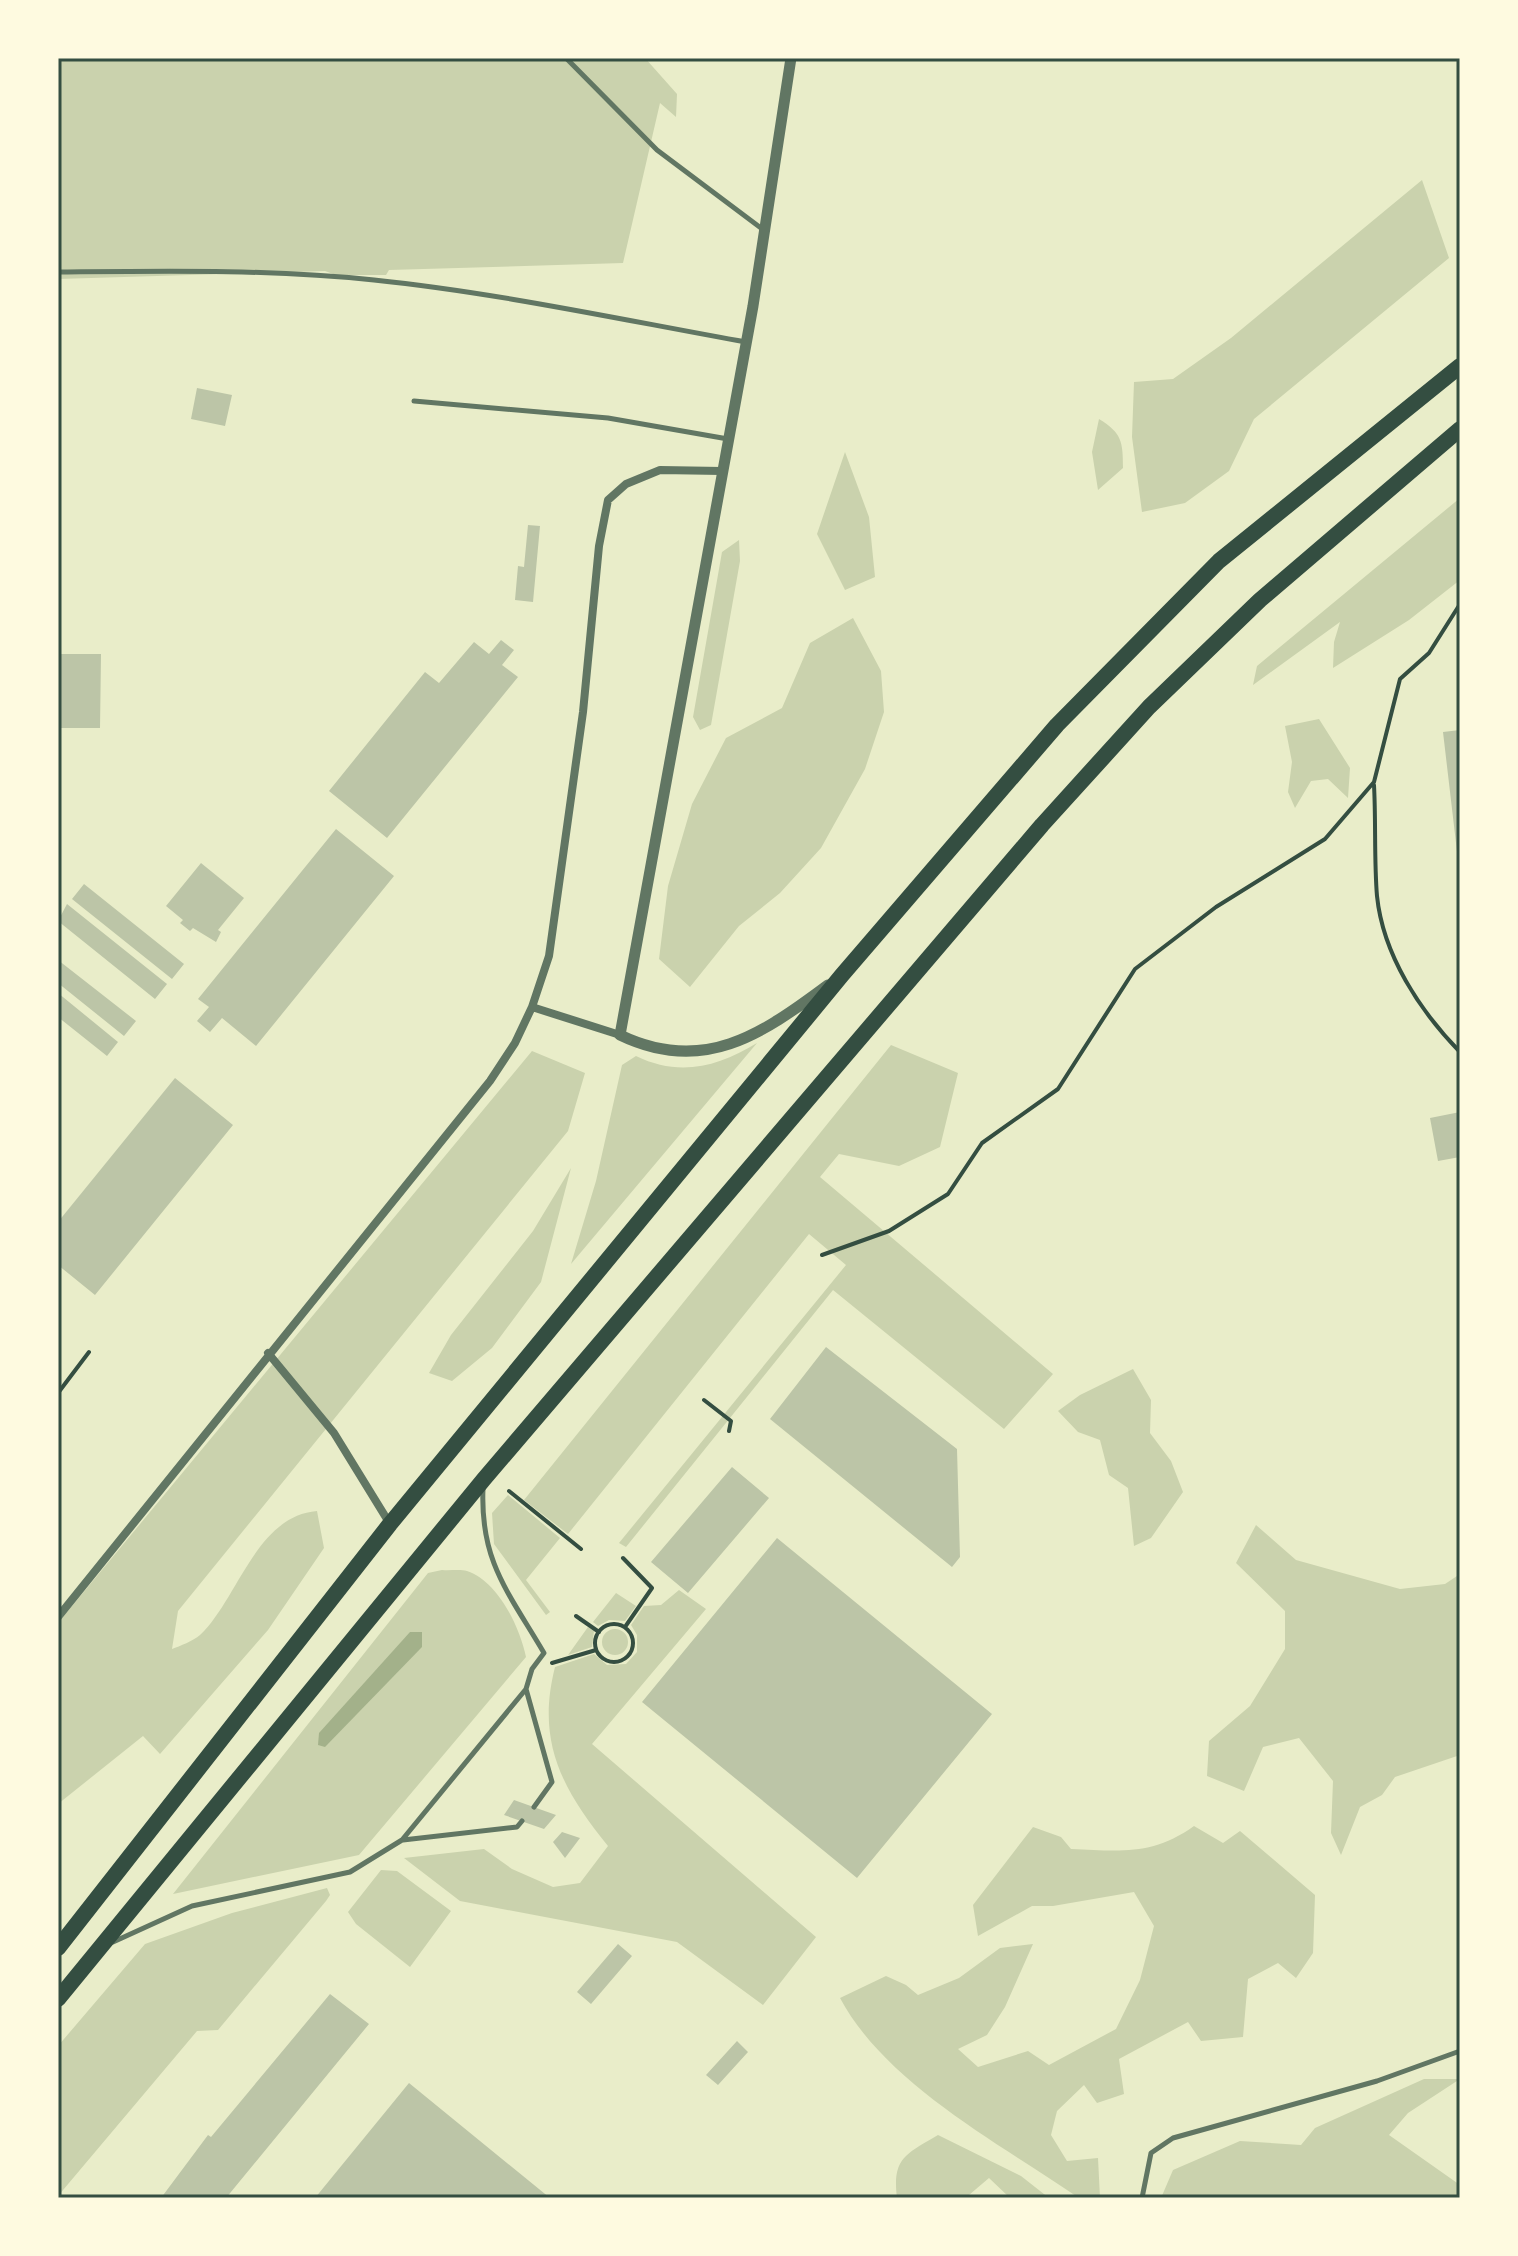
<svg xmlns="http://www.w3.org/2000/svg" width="1518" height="2256" font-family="'Noto Sans',sans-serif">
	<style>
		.green { fill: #cad2ad }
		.water { fill: #a3b18a }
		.building { fill: #bcc5a7 }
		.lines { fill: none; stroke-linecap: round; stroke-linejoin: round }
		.path { stroke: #344e41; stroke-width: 4 }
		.service { stroke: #617663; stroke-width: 5 }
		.minor { stroke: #617663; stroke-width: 8 }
		.tertiary { stroke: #617663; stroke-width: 11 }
		.trunk { stroke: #344e41; stroke-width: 16 }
		.neatline { fill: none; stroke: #344e41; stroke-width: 3 }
	</style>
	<rect width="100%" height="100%" fill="#e9edc9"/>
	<path class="green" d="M 58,58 L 645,58 L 677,94 L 676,117 L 660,103 L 623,263 L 389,270 L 386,275 L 336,275 L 325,271 L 58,279 Z
		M 1422,180 L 1449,258 L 1254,419 L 1229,471 L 1185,503 L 1142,512 L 1132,437 L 1134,382 L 1173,379 L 1231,338 Z
		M 1099,419 C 1122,433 1123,442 1123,468 L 1098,490 L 1092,452 Z
		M 845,452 L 869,517 L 875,577 L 845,590 L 817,534 Z
		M 1460,498 L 1460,580 L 1409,620 L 1333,668 L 1334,642 L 1340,622 L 1253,685 L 1257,666 Z
		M 739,540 L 740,561 L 711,725 L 700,730 L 693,717 L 722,552 Z
		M 853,618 L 881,671 L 884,712 L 865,769 L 821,848 L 780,893 L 739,926 L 690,987 L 659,959 L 668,886 L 692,804 L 726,738 L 782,708 L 810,643 Z
		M 1319,719 L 1350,768 L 1348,798 L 1328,779 L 1311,781 L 1295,808 L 1288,792 L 1292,762 L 1285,726 Z
		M 757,1043 L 571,1264 L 596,1181 L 622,1065 L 636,1056 C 679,1077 718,1067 757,1043 Z
		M 891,1045 L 958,1073 L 940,1147 L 899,1166 L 839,1154 L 820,1177 L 1053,1374 L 1004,1429 L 833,1290 L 626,1547 L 619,1543 L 846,1265 L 809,1234 L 568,1534 L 524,1500 Z
		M 532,1051 L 585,1073 L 568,1131 L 178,1611 L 172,1649 C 180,1646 193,1641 200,1635 C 238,1599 256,1516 317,1511 L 324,1548 L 268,1630 L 160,1754 L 143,1736 L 58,1804 L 58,1623 Z
		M 571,1168 L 541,1282 L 492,1348 L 452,1381 L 429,1373 L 451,1335 L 533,1231 Z
		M 1133,1369 L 1151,1400 L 1150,1433 L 1171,1461 L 1183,1492 L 1151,1538 L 1134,1546 L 1128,1488 L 1109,1475 L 1100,1440 L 1078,1432 L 1058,1411 L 1080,1395 Z
		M 508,1495 L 560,1538 L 526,1580 L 550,1612 L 546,1615 L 494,1544 L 492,1513 Z
		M 1256,1525 L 1296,1560 L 1400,1589 L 1445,1584 L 1460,1574 L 1460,1755 L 1395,1777 L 1382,1795 L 1360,1807 L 1341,1855 L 1331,1833 L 1333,1781 L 1299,1738 L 1263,1747 L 1244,1791 L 1207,1776 L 1209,1741 L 1250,1706 L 1285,1649 L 1285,1611 L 1236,1563 Z
		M 442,1570 C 449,1571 460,1569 467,1571 C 499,1582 520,1628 526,1657 L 359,1855 L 173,1894 L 428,1573 Z
		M 679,1590 L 706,1609 L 592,1744 L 816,1937 L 763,2005 L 677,1942 L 460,1901 L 404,1858 L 484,1849 L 512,1869 L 553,1887 L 580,1883 L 608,1846 C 562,1789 536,1742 555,1667 L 594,1654 L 607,1665 L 626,1664 L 637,1652 L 637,1635 L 631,1625 L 644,1606 L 661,1605 Z
		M 616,1593 L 636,1606 L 625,1621 L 609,1620 L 598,1626 L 593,1622 Z
		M 588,1627 L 594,1631 L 592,1647 L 568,1655 Z
		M602 1642a13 13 0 1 1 26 0a13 13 0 1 1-26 0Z
		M 1194,1826 L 1223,1843 L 1240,1831 L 1315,1895 L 1313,1953 L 1296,1978 L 1278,1963 L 1248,1979 L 1243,2037 L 1201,2041 L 1188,2022 L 1119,2059 L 1124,2094 L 1097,2103 L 1084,2085 L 1057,2111 L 1051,2135 L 1067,2161 L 1098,2158 L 1100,2198 L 1079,2198 C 999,2143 886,2084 840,1998 L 886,1976 L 906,1985 L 918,1995 L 959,1978 L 1000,1948 L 1033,1944 L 1005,2007 L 987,2035 L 958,2049 L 978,2067 L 1028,2051 L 1049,2065 L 1116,2029 L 1140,1980 L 1154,1926 L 1134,1892 L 1053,1906 L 1032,1906 L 978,1936 L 973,1905 L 1033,1827 L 1061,1837 L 1071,1849 C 1120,1851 1152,1856 1194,1826 Z
		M 381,1870 L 397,1871 L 451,1911 L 410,1967 L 356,1924 L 348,1912 Z
		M 327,1888 L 330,1895 L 326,1901 L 218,2030 L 197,2031 L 58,2196 L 58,2046 L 145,1944 L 232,1913 Z
		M 1424,2079 L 1460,2079 L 1408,2113 L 1389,2135 L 1460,2185 L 1460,2198 L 1161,2198 L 1173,2170 L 1240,2141 L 1301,2145 L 1315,2128 Z
		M 938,2135 L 1021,2176 L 1049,2198 L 1010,2198 L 989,2178 L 969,2195 L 970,2198 L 897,2198 C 892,2158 906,2154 938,2135 Z"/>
	<path class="water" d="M 410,1632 L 422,1632 L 422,1647 L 325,1747 L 318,1745 L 319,1733 Z"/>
	<path class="building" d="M 197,388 L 232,395 L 225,426 L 191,419 Z
		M 528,525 L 540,526 L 533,602 L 515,600 L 518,566 L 524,567 Z
		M 501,640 L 514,650 L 502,665 L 518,677 L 387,838 L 329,791 L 425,672 L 439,683 L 474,642 L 489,654 Z
		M 58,654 L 101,654 L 100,728 L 58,728 Z
		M 1460,730 L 1460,860 L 1458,860 L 1443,732 Z
		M 336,829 L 394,876 L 256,1046 L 222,1018 L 210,1032 L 197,1021 L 209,1007 L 198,999 Z
		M 201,863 L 244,898 L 218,930 L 221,932 L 216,942 L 193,928 L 190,931 L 180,923 L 183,920 L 166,906 Z
		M 84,884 L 184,964 L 172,979 L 72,899 Z
		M 67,904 L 167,984 L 155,999 L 58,921 Z
		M 58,960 L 136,1021 L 124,1036 L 58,983 Z
		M 58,993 L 118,1042 L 107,1056 L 58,1017 Z
		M 175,1078 L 233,1125 L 95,1295 L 58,1265 L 58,1222 Z
		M 1460,1112 L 1460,1157 L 1438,1161 L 1430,1118 Z
		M 826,1347 L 957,1449 L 960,1557 L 952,1567 L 770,1419 Z
		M 732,1467 L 769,1498 L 688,1593 L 651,1562 Z
		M 777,1538 L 992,1714 L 857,1878 L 642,1702 Z
		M 514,1800 L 556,1815 L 544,1829 L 504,1815 Z
		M 562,1832 L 580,1838 L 565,1858 L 553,1842 Z
		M 618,1944 L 632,1956 L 591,2004 L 577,1992 Z
		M 330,1994 L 369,2024 L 226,2198 L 161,2198 L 208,2135 L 211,2137 Z
		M 737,2041 L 748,2052 L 718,2085 L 706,2075 Z
		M 409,2083 L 550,2198 L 315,2198 Z"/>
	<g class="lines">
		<path class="path" d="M 1374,785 C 1376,822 1374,860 1377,896 C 1383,955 1420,1011 1460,1052
			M 822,1255 L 889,1231 L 948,1194 L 982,1143 L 1058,1089 L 1135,969 L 1216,907 L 1325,839 L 1374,782 L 1400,679 L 1429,653 L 1460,604
			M 58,1393 L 89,1352
			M 704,1400 L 731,1421 L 729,1431
			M 509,1491 L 581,1549
			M 623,1558 L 652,1588 L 625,1627
			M 576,1616 L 599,1632
			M595 1643a19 19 0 1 1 38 0a19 19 0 1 1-38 0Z
			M 552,1663 L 596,1650"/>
		<path class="service" d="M 566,58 L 657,150 L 765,231
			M 58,272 C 164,271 269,269 374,280 C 499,293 623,320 746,342
			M 414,401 L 608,418 L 728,439
			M 526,1689 L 552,1782 L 534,1807
			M 403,1840 L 517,1827 L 522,1821
			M 113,1942 L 192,1906 L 350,1872 L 402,1840 L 526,1689 L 532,1669 L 544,1653 C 509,1593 480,1562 483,1489
			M 1142,2198 L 1151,2153 L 1173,2138 L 1377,2081 L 1460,2051"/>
		<path class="minor" d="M 532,1007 L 620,1035
			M 268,1353 L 334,1433 L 390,1524
			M 58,1617 L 490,1081 L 515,1043 L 532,1007 L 549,956 L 583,712 L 599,546 L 608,500 L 626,484 L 660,470 L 722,471"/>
		<path class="tertiary" d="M 791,58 L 753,306 L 620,1035 C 703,1075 761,1035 828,985"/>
		<path class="trunk" d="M 58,1948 L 390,1524 L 842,975 L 1057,725 L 1219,561 L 1460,366
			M 58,1999 L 484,1479 L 1042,825 L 1149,707 L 1260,600 L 1460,429"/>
	</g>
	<rect width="1518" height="2256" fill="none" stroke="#fefae0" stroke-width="120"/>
	<rect x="60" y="60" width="1398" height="2136" class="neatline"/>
</svg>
